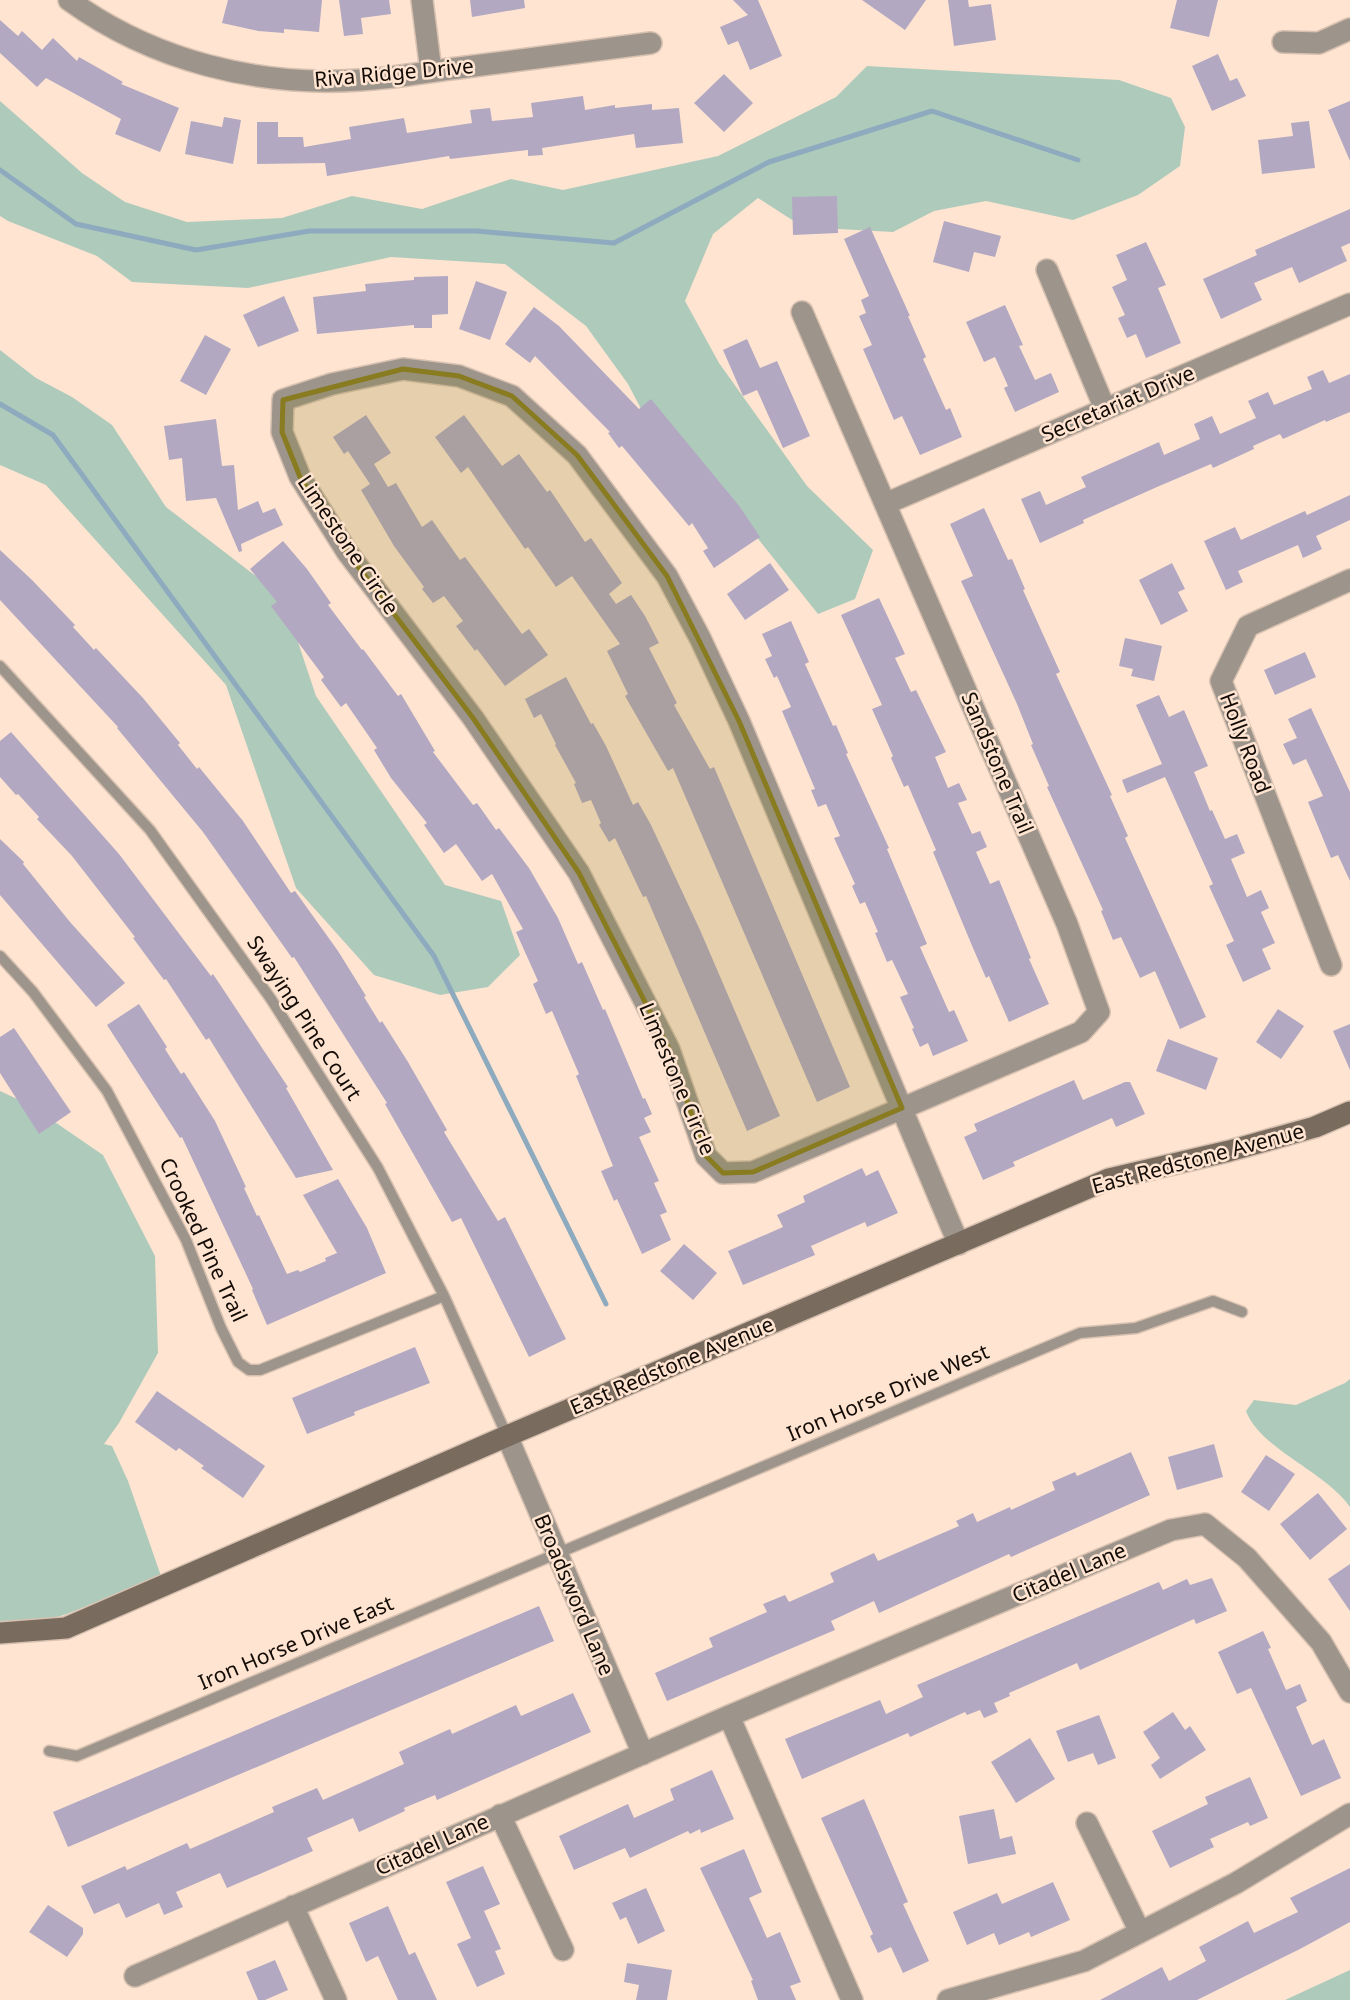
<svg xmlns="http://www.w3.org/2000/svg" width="1350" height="2000" font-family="'Noto Sans',sans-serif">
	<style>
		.green { fill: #aecabb }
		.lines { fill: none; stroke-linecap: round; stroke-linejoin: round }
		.stream { stroke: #8daabe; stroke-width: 5 }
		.building { fill: #b3a8c2 }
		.lane-casing { stroke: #d8c1b0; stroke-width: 13 }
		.street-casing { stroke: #d8c1b0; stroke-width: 24 }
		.secondary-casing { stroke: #d8c1b0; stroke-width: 24 }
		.lane { stroke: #9d958b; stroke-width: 10 }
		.street { stroke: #9d958b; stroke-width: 21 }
		.secondary { stroke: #796c5f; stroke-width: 21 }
		.marked { fill: #887b20; fill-opacity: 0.2; stroke: #887b20; stroke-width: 5; stroke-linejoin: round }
		.labels { text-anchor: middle; stroke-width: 5; stroke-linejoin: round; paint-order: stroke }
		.street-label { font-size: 21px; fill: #130b05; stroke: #fee4d1 }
	</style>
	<rect width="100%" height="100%" fill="#fee4d1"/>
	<path class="green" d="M 867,66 L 1119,80 L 1171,98 L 1185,127 L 1180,166 L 1138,195 L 1073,220 L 986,201 L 934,211 L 893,232 L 803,227 L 758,198 L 713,234 L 685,301 L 719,363 L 807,486 L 873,550 L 855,599 L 818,614 L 723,495 L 650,426 L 628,384 L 586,326 L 505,264 L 391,257 L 248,288 L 132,282 L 97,256 L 8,221 L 0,216 L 0,101 L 82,173 L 125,202 L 187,222 L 282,218 L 352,196 L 422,209 L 511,179 L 563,190 L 718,156 L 836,97 Z
		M 0,350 L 36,378 L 72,397 L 112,425 L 166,507 L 283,597 L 316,696 L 445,885 L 501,901 L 520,955 L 488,987 L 440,995 L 374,975 L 296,888 L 226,685 L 46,485 L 0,465 Z
		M 0,1091 L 30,1105 L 103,1155 L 155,1256 L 158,1353 L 119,1423 L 104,1444 L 112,1446 L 128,1481 L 161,1576 L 67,1614 L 47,1620 L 0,1623 Z
		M 1350,1379 L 1350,1507 C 1325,1471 1260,1449 1246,1411 L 1254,1400 L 1296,1405 L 1345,1383 Z
		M 1350,1970 L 1350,2000 L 1285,2000 Z"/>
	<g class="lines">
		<path class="stream" d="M 0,170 L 76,224 L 196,250 L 309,231 L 477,231 L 614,243 L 769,162 L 932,111 L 1078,160
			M 0,404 L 53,435 L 434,956 L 606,1304"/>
	</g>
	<path class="building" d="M 228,0 L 322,0 L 319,32 L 284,29 L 284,33 L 258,31 L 222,23 Z
		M 339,0 L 389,0 L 391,14 L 361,18 L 363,34 L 344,36 Z
		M 470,0 L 524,0 L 525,8 L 472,17 Z
		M 733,0 L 758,0 L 782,56 L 750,70 L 738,41 L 728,45 L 720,27 L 748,15 Z
		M 862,0 L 926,0 L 905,30 Z
		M 948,0 L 968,0 L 969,7 L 991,4 L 996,40 L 954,46 Z
		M 1177,0 L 1218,0 L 1209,37 L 1170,28 Z
		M 0,20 L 18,36 L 22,31 L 42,50 L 53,38 L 77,61 L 79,57 L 123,82 L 121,84 L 179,108 L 160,152 L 115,134 L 121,119 L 46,78 L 37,87 L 0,53 Z
		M 1218,54 L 1230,81 L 1237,78 L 1246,96 L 1212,111 L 1192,66 Z
		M 724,74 L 753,103 L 724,132 L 694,103 Z
		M 583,96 L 585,110 L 615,105 L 615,108 L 652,104 L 652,110 L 679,108 L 683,143 L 636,148 L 634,134 L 542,148 L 543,155 L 528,156 L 528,150 L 450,159 L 449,156 L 327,176 L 325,163 L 257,164 L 257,122 L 278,122 L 278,137 L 303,137 L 304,147 L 351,139 L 349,127 L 404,118 L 407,133 L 472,123 L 470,110 L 490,108 L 492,121 L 533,117 L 531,103 Z
		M 1350,101 L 1350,161 L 1328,110 Z
		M 224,117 L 241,120 L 233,164 L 185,154 L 191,121 L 222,127 Z
		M 1309,121 L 1315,168 L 1262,174 L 1258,140 L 1293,136 L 1291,123 Z
		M 837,196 L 838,233 L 793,235 L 792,197 Z
		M 1350,209 L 1350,243 L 1341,247 L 1347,261 L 1299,283 L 1292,267 L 1254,283 L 1262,300 L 1221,319 L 1203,279 L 1257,255 L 1255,250 Z
		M 944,221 L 1001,236 L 995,257 L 974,252 L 969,272 L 933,262 Z
		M 870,227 L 910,316 L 908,316 L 926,357 L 923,359 L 946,410 L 950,408 L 962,437 L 920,455 L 902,416 L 894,420 L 863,349 L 872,345 L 859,316 L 866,313 L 861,300 L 869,296 L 844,239 Z
		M 1146,242 L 1166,285 L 1158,288 L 1181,343 L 1146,358 L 1136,334 L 1127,338 L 1118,318 L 1125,315 L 1112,287 L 1127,280 L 1116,255 Z
		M 448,276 L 448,314 L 432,315 L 432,328 L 414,328 L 414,325 L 317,334 L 313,297 L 366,291 L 365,284 L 414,280 L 414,277 Z
		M 476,281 L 507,292 L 490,340 L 459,329 Z
		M 284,296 L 299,331 L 258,347 L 243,315 Z
		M 1005,305 L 1023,345 L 1019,346 L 1035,380 L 1051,373 L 1059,392 L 1015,412 L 1004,388 L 1008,386 L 995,357 L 984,362 L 966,322 Z
		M 534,307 L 559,326 L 639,409 L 651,399 L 740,507 L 760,537 L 714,568 L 703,551 L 708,548 L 692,523 L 689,526 L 622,446 L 619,448 L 608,433 L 610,432 L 535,356 L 530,363 L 505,344 Z
		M 205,335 L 231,349 L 206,395 L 180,381 Z
		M 747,339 L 760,368 L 777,361 L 810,436 L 783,448 L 757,390 L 743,396 L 723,350 Z
		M 1323,370 L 1329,383 L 1350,374 L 1350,412 L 1326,422 L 1325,420 L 1283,439 L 1280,434 L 1253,446 L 1254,449 L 1213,468 L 1211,464 L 1157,487 L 1083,520 L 1084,523 L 1040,543 L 1021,499 L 1040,491 L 1046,505 L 1086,487 L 1081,477 L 1159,442 L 1164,455 L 1200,439 L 1194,424 L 1212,416 L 1220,434 L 1256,418 L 1248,401 L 1268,392 L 1274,405 L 1312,389 L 1307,377 Z
		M 366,415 L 391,453 L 374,464 L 388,487 L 396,483 L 422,527 L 432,520 L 460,560 L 465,557 L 522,634 L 529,629 L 548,655 L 505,686 L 477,649 L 475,651 L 456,626 L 463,621 L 444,596 L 433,603 L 422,589 L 424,587 L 394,546 L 361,490 L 370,484 L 348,451 L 344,454 L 333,437 Z
		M 464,415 L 502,466 L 519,454 L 547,492 L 550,490 L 585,542 L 591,538 L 622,583 L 609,594 L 616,604 L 631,595 L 645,616 L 659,643 L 649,648 L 677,703 L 674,705 L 710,769 L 714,767 L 850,1087 L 817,1102 L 673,768 L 668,771 L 625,696 L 628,694 L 607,651 L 620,644 L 572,576 L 556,587 L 528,547 L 525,549 L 468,467 L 461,473 L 435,437 Z
		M 216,419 L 222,466 L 234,465 L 238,510 L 258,501 L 263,513 L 275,508 L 283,525 L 241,544 L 242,551 L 239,552 L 216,498 L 186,501 L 182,458 L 169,460 L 164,426 Z
		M 1350,495 L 1350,520 L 1316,536 L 1322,549 L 1303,558 L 1298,545 L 1238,571 L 1243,582 L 1226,590 L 1204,541 L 1235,527 L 1241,540 L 1305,511 L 1307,515 Z
		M 984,508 L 1008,560 L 1012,559 L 1025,589 L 1023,590 L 1060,672 L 1056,674 L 1112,795 L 1110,796 L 1128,836 L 1125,838 L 1206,1017 L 1180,1029 L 1155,971 L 1140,978 L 1121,937 L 1113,940 L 1101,911 L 1103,910 L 1047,787 L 1049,786 L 1031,745 L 1033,744 L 1017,704 L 961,581 L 973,576 L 950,524 Z
		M 283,541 L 307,569 L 331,603 L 328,605 L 362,650 L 363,649 L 398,696 L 401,694 L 435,751 L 433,752 L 473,805 L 477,803 L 496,830 L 499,828 L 529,868 L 558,918 L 578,964 L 582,962 L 603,1010 L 605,1009 L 643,1099 L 645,1098 L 652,1114 L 644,1118 L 651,1132 L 639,1137 L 659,1181 L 654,1183 L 667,1212 L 660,1215 L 671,1240 L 642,1254 L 617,1199 L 614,1201 L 601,1171 L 613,1166 L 576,1076 L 579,1074 L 552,1011 L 546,1014 L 533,984 L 538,981 L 516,932 L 523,929 L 492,874 L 482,881 L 456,844 L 444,853 L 424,825 L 427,823 L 391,778 L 374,750 L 377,748 L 346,703 L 341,707 L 321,680 L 324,677 L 271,606 L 277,602 L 250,569 Z
		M 0,550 L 32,580 L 75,625 L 73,627 L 94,650 L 96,648 L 143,698 L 180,743 L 178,745 L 197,769 L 199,767 L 243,821 L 291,893 L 295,891 L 338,951 L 366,996 L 364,997 L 380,1023 L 382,1021 L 408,1062 L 447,1130 L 444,1132 L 498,1221 L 505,1217 L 566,1339 L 529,1357 L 461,1218 L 452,1222 L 385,1104 L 387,1103 L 294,957 L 292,958 L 203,832 L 117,728 L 118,727 L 0,600 Z
		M 770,563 L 789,590 L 745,620 L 727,594 Z
		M 1172,563 L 1185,589 L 1178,592 L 1188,611 L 1161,625 L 1139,580 Z
		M 879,598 L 905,654 L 895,658 L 911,692 L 916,690 L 946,752 L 935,757 L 948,788 L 959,783 L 967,800 L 958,803 L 972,834 L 980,831 L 987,847 L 976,852 L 990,884 L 999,880 L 1031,958 L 1029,959 L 1049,1004 L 1009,1022 L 989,976 L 986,978 L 973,948 L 933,852 L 936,850 L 908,785 L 904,787 L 891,758 L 893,756 L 872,709 L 882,705 L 841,615 Z
		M 791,621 L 809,662 L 805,664 L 833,726 L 836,725 L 848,753 L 846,754 L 889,848 L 887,849 L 927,944 L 920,947 L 949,1012 L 954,1010 L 968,1041 L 933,1056 L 928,1043 L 920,1047 L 912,1029 L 914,1028 L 900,997 L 908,994 L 892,960 L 887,962 L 875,933 L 878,932 L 865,902 L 860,904 L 852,886 L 855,884 L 834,838 L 840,836 L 826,804 L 818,807 L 811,790 L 815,789 L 782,711 L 791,707 L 777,676 L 774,678 L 765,659 L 772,656 L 762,634 Z
		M 1125,638 L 1162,646 L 1154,681 L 1131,676 L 1133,669 L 1119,666 Z
		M 1305,652 L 1316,677 L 1275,695 L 1264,670 Z
		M 566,677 L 591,724 L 593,723 L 606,746 L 633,805 L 638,802 L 651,825 L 700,930 L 780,1116 L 747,1131 L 646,896 L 643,897 L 615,838 L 609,842 L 599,825 L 601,823 L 591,800 L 582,803 L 574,784 L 576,783 L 555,745 L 556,744 L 541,714 L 534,718 L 525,699 Z
		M 1159,695 L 1169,717 L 1184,710 L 1208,766 L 1194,772 L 1210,811 L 1212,810 L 1225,839 L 1237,834 L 1245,853 L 1231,859 L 1247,897 L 1261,890 L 1269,908 L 1261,912 L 1275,943 L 1262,949 L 1271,969 L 1243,982 L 1226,945 L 1234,941 L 1209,886 L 1213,884 L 1165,777 L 1127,793 L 1122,780 L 1162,764 L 1136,705 Z
		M 1311,708 L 1350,792 L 1350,881 L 1338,855 L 1331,858 L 1308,802 L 1323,796 L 1306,759 L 1293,765 L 1283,744 L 1297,738 L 1288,719 Z
		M 11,732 L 119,854 L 211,976 L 213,974 L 288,1087 L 286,1088 L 333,1170 L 296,1178 L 209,1038 L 206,1040 L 166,979 L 164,980 L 133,938 L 135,937 L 72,856 L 37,819 L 39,817 L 18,794 L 16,795 L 0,777 L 0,741 Z
		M 0,839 L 24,862 L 23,864 L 70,922 L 125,983 L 96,1007 L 0,895 Z
		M 139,1004 L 167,1047 L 165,1049 L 181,1074 L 184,1072 L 215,1121 L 246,1187 L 244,1188 L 257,1216 L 259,1215 L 287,1274 L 298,1270 L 300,1272 L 326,1261 L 325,1258 L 337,1253 L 303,1195 L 338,1179 L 367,1228 L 386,1273 L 267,1325 L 252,1290 L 253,1289 L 182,1137 L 180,1138 L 107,1025 Z
		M 1278,1009 L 1304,1026 L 1281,1059 L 1256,1042 Z
		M 1350,1024 L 1350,1070 L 1333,1031 Z
		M 14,1028 L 71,1112 L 39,1134 L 0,1073 L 0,1037 Z
		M 1168,1039 L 1218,1058 L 1206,1090 L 1156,1071 Z
		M 1074,1080 L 1083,1100 L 1125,1082 L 1130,1082 L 1145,1114 L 1116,1127 L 1112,1118 L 1013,1162 L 1015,1166 L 983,1180 L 964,1137 L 977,1131 L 974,1124 Z
		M 862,1168 L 866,1176 L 878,1170 L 898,1213 L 867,1227 L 865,1222 L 811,1246 L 815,1255 L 743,1285 L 728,1251 L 783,1227 L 777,1215 L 805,1202 L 803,1196 Z
		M 684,1244 L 717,1273 L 693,1300 L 660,1271 Z
		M 415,1347 L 430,1383 L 354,1412 L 355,1415 L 307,1434 L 292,1398 Z
		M 157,1391 L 265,1466 L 243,1498 L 201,1468 L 204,1466 L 179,1448 L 176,1451 L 135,1422 Z
		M 1214,1444 L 1223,1477 L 1177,1490 L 1168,1457 Z
		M 1131,1452 L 1150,1495 L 1011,1557 L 1009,1554 L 879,1613 L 874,1601 L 831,1621 L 835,1630 L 667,1701 L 655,1673 L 713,1647 L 709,1638 L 767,1612 L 763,1604 L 785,1595 L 789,1602 L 834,1582 L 830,1573 L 874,1553 L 878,1561 L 959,1526 L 956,1521 L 973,1513 L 977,1522 L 1010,1507 L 1011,1510 L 1055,1490 L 1052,1482 L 1075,1472 L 1077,1476 Z
		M 1266,1455 L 1295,1474 L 1269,1511 L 1241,1492 Z
		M 1318,1493 L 1347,1529 L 1310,1560 L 1280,1524 Z
		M 1350,1564 L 1350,1611 L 1328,1579 Z
		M 1212,1578 L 1227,1611 L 1196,1624 L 1194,1619 L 1080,1670 L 1077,1663 L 1009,1693 L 1010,1696 L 994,1703 L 998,1712 L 984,1718 L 980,1710 L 967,1715 L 965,1712 L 910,1737 L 908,1733 L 802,1779 L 785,1739 L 880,1700 L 886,1714 L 923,1697 L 917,1685 L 1159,1582 L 1163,1590 L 1187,1579 L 1190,1585 Z
		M 539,1606 L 554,1641 L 68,1847 L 53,1812 Z
		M 1263,1631 L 1271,1648 L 1268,1649 L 1286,1690 L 1300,1684 L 1307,1701 L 1296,1707 L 1312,1745 L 1324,1739 L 1341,1778 L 1301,1796 L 1251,1688 L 1237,1694 L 1218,1652 Z
		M 573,1693 L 591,1732 L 437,1800 L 435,1795 L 404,1808 L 405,1811 L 359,1832 L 353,1818 L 307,1838 L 313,1851 L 227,1888 L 220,1873 L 176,1892 L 183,1907 L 164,1915 L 159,1903 L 126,1918 L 119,1903 L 94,1914 L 81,1886 L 125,1866 L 127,1870 L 187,1843 L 190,1849 L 274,1812 L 272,1807 L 317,1788 L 323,1800 L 404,1764 L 399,1752 L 450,1729 L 452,1734 L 516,1705 L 521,1716 Z
		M 1173,1712 L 1185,1730 L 1190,1726 L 1206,1750 L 1160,1779 L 1151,1765 L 1160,1758 L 1143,1732 Z
		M 1099,1715 L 1116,1758 L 1098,1765 L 1093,1753 L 1068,1762 L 1056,1731 Z
		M 1030,1738 L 1055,1779 L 1016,1803 L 991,1762 Z
		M 712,1770 L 734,1819 L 701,1833 L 700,1829 L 690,1834 L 688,1831 L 630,1858 L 625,1848 L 574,1870 L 559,1836 L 628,1804 L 634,1818 L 674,1800 L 670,1789 Z
		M 1250,1777 L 1268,1818 L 1250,1826 L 1248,1822 L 1210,1839 L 1214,1847 L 1170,1868 L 1152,1831 L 1208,1804 L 1205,1797 Z
		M 864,1799 L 908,1902 L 903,1904 L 929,1961 L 903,1973 L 891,1947 L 878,1953 L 870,1936 L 873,1934 L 821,1818 Z
		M 994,1809 L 1000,1839 L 1012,1836 L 1016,1854 L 968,1864 L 959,1816 Z
		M 744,1849 L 762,1892 L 749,1898 L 767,1938 L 780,1932 L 801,1982 L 790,1986 L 796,2000 L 758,2000 L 751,1981 L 753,1980 L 700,1868 Z
		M 483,1866 L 500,1904 L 484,1911 L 501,1949 L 495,1951 L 505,1974 L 477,1987 L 457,1944 L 471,1938 L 446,1882 Z
		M 1350,1868 L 1350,1922 L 1300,1949 L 1197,2000 L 1100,2000 L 1162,1967 L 1169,1981 L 1206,1961 L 1199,1947 L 1248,1921 L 1254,1933 L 1298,1912 L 1290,1898 Z
		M 1053,1882 L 1070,1920 L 1031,1937 L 1029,1932 L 999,1945 L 994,1933 L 967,1945 L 953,1912 L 997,1893 L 1002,1904 Z
		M 646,1888 L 665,1931 L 638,1944 L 626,1917 L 620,1920 L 612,1903 Z
		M 48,1905 L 83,1928 L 83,1934 L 67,1957 L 29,1932 Z
		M 388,1906 L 409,1955 L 415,1952 L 437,2000 L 398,2000 L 378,1956 L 366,1962 L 349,1923 Z
		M 275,1960 L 288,1990 L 265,2000 L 258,2000 L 246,1972 Z
		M 627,1963 L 672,1970 L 667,2000 L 636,2000 L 639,1985 L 624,1982 Z"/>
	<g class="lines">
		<g class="lane-casing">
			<path id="lane" d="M 0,666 L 150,830 L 271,999 L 378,1168 L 444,1296 L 507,1436
				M 0,956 L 33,992 L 107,1091 L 186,1240 L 221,1328 L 238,1362 L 249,1370 L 260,1370 L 444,1296
				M 49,1751 L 77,1756 L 1080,1333 L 1136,1328 L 1213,1301 L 1242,1312"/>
		</g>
		<g class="street-casing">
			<path id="street" d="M 69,0 C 153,61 258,87 361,80 C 396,78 431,71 466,67 C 528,59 590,51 651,43
				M 422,0 L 431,71
				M 1283,42 L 1319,43 L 1350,29
				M 1047,270 L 1105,409
				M 802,312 L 1067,924 L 1099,1012 L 1081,1032 L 753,1172 L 723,1173 L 706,1156 L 669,1049 L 579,873 L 473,718 L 347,552 L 300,477 L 282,432 L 283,400 L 332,384 L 403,369 L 459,376 L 512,396 L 577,455 L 667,576 L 700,638 L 739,721 L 951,1226 L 959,1244
				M 885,504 L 1350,304
				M 1331,965 L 1221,681 L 1248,626 L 1350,580
				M 507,1436 L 643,1754
				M 729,1716 L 852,2000
				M 500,1815 L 563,1950
				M 1087,1823 L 1140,1932
				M 293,1906 L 336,2000
				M 135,1976 L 729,1716 L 1171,1530 L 1205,1524 L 1247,1558 L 1321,1642 L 1350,1692
				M 948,2000 L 1084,1961 L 1236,1883 L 1350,1814"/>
		</g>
		<g class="secondary-casing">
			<path id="secondary" d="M 0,1633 L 66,1628 L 507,1436 L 1109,1179 L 1229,1151 L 1315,1127 L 1350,1112"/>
		</g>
		<use href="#lane" class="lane"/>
		<use href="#street" class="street"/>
		<use href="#secondary" class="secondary"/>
	</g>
	<path class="marked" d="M 403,369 L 459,376 L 512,396 L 577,455 L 667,576 L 739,721 L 902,1108 L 753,1172 L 723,1173 L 706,1156 L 669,1049 L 579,873 L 473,718 L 347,552 L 300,477 L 282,432 L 283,400 Z"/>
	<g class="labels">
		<g class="street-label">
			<text transform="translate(394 73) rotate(-5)" y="7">Riva Ridge Drive</text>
			<text transform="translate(1118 404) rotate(-23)" y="7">Secretariat Drive</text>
			<text transform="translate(348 545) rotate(56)" y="7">Limestone Circle</text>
			<text transform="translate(1245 743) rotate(69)" y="7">Holly Road</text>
			<text transform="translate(997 763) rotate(67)" y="7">Sandstone Trail</text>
			<text transform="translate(304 1018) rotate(57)" y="7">Swaying Pine Court</text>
			<text transform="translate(677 1079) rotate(67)" y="7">Limestone Circle</text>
			<text transform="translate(1198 1159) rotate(-15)" y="7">East Redstone Avenue</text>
			<text transform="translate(203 1240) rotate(65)" y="7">Crooked Pine Trail</text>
			<text transform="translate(672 1366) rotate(-23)" y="7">East Redstone Avenue</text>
			<text transform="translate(888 1393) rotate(-23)" y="7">Iron Horse Drive West</text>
			<text transform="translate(1069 1573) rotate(-23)" y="7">Citadel Lane</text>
			<text transform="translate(574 1595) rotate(67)" y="7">Broadsword Lane</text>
			<text transform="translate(296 1643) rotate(-23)" y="7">Iron Horse Drive East</text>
			<text transform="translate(432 1845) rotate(-24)" y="7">Citadel Lane</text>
		</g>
	</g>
</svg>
